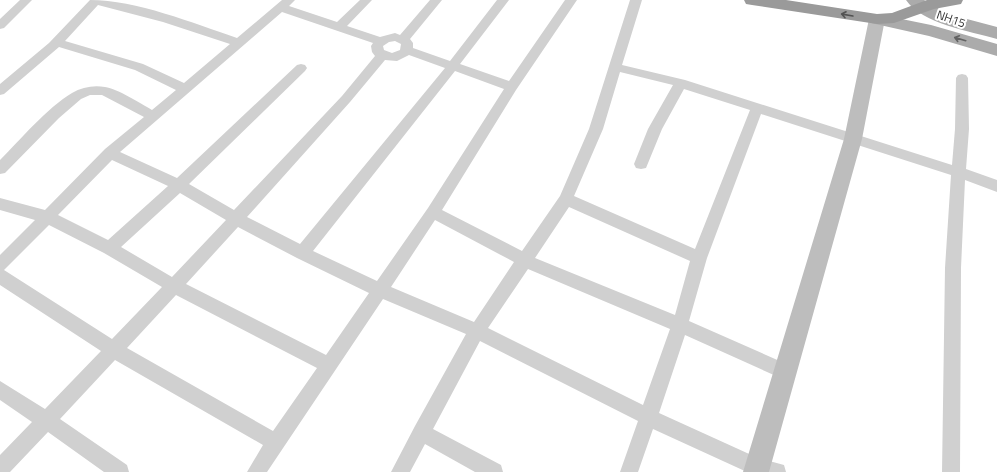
<svg xmlns="http://www.w3.org/2000/svg" width="997" height="472" font-family="'Titillium Web',sans-serif">
	<style>
		.lines { fill: none; stroke-linecap: round; stroke-linejoin: round }
		.street { fill: #d0d0d0; fill-rule: evenodd }
		.secondary { fill: #bdbdbd; fill-rule: evenodd }
		.primary { fill: #ababab; fill-rule: evenodd }
		.highway { fill: #9a9a9a; fill-rule: evenodd }
		.oneway { stroke: #525252 }
		.oneway2 { stroke: #636363 }
		.labels { text-anchor: middle; stroke-width: 4; stroke-linejoin: round; paint-order: stroke }
		.far-street-label { font-size: 12px; fill: #333; stroke: #fff }
	</style>
	<rect width="100%" height="100%" fill="#fff"/>
	<g class="lines">
		<path class="street" d="M 20,0 L 32,0 L 4,28 L 0,29 L 0,19 Z
			M 90,0 C 136,0 193,23 237,38 L 282,0 L 295,0 L 289,6 L 337,22 L 360,0 L 372,0 L 347,26 L 380,37 L 395,33 L 400,35 L 430,0 L 442,0 L 410,39 L 413,43 L 413,48 L 450,61 L 497,0 L 509,0 L 460,64 L 509,81 L 565,0 L 577,0 L 516,90 L 442,210 L 522,251 L 560,196 L 589,129 L 630,0 L 642,0 L 622,65 L 685,80 L 952,165 L 955,129 L 956,78 L 958,75 L 962,74 L 966,75 L 968,78 L 969,129 L 966,169 L 997,180 L 997,192 L 965,180 L 961,268 L 960,472 L 942,472 L 945,268 L 951,175 L 761,114 L 707,258 L 689,321 L 791,366 L 794,372 L 791,378 L 785,380 L 685,335 L 659,413 L 758,458 L 784,465 L 786,472 L 747,472 L 653,429 L 638,472 L 620,472 L 638,421 L 480,341 L 433,429 L 501,465 L 503,472 L 475,472 L 425,444 L 410,472 L 391,472 L 415,426 L 466,334 L 383,299 L 267,472 L 247,472 L 263,445 L 115,360 L 60,419 L 127,465 L 129,472 L 104,472 L 48,432 L 10,472 L 0,472 L 0,455 L 32,422 L 0,400 L 0,381 L 45,409 L 101,351 L 0,285 L 0,255 L 35,220 L 0,210 L 0,198 L 45,210 L 105,149 L 144,117 L 102,95 L 90,95 L 81,99 L 59,118 L 5,173 L 0,174 L 0,160 C 21,139 47,108 72,93 C 82,87 94,85 105,87 C 118,89 140,103 152,110 L 176,90 L 135,70 L 59,47 L 4,94 L 0,95 L 0,84 L 49,43 ZM 98,5 L 163,22 L 230,44 L 184,83 L 143,64 L 65,41 ZM 282,12 L 373,43 L 371,46 L 372,52 L 375,56 L 342,96 L 234,210 L 189,184 L 305,71 L 307,68 L 305,65 L 301,64 L 297,65 L 177,178 L 120,152 ZM 395,41 L 401,44 L 400,50 L 392,53 L 384,50 L 383,46 L 389,42 ZM 409,55 L 445,68 L 300,244 L 247,217 L 350,102 L 385,60 L 397,61 ZM 455,71 L 504,89 L 428,208 L 377,281 L 313,251 ZM 620,72 L 673,85 L 648,129 L 634,164 L 636,168 L 641,169 L 646,168 L 662,129 L 684,89 L 750,110 L 695,249 L 574,196 L 603,129 ZM 112,160 L 168,186 L 108,240 L 58,215 ZM 180,193 L 226,220 L 172,277 L 121,247 ZM 569,207 L 690,261 L 675,315 L 535,258 ZM 435,220 L 514,262 L 474,322 L 391,287 ZM 49,225 L 104,253 L 162,287 L 112,339 L 4,270 ZM 238,227 L 297,258 L 369,293 L 326,355 L 186,284 ZM 528,269 L 670,329 L 643,405 L 488,328 ZM 176,295 L 317,368 L 273,431 L 127,348 Z"/>
		<path class="secondary" d="M 877,14 L 883,15 L 885,19 L 862,139 L 769,472 L 743,472 L 844,139 L 869,19 L 871,15 Z"/>
		<path class="primary" d="M 906,0 L 924,0 L 948,14 L 997,27 L 997,39 C 970,31 922,24 906,0 Z
			M 877,14 L 931,25 L 997,44 L 997,56 L 929,36 L 871,23 L 869,19 L 871,15 Z"/>
		<path class="highway" d="M 744,0 L 786,0 L 877,14 L 892,13 L 927,0 L 963,0 L 961,4 L 934,9 L 894,23 L 877,24 L 752,5 L 746,4 Z"/>
	</g>
	<defs><path id="oneway-shaft" d="M-6 0H5M1.5-3L5.5 0L1.5 3" fill="none" stroke-width="1.6" stroke-linecap="round" stroke-linejoin="round"/></defs>
	<use class="oneway" href="#oneway-shaft" transform="translate(847 15) rotate(-170)"/>
	<use class="oneway2" href="#oneway-shaft" transform="translate(960 39) rotate(-164)"/>
	<g class="labels">
		<g class="far-street-label">
			<text transform="translate(951 19) rotate(19)" y="4">NH15</text>
		</g>
	</g>
</svg>
